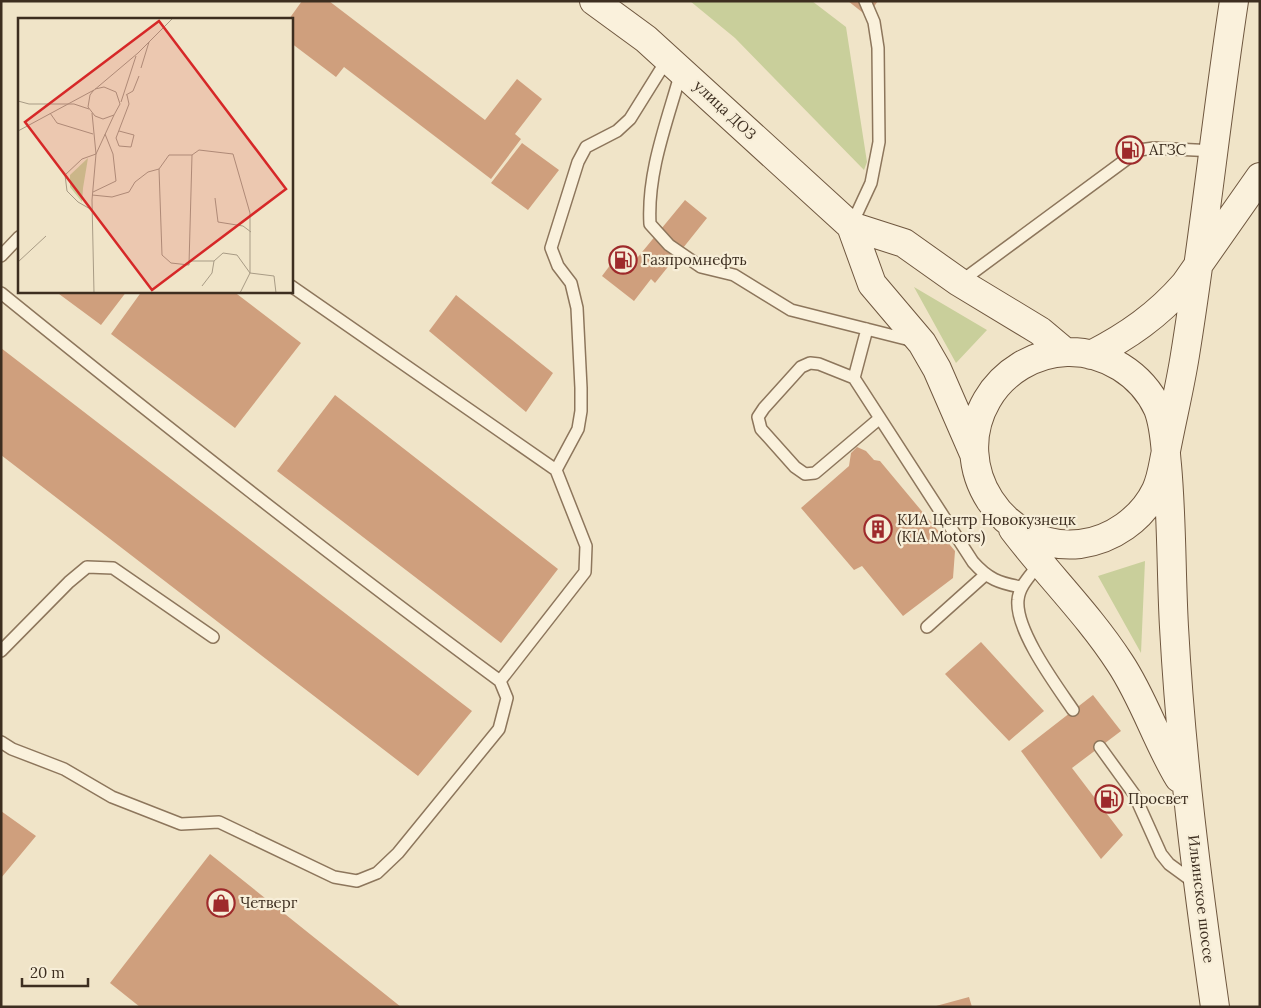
<svg xmlns="http://www.w3.org/2000/svg" width="1261" height="1008" font-family="Lora,serif">
	<style>
		.green { fill: #c9cf9b }
		.building { fill: #cf9f7d }
		.lines { fill: none; stroke-linecap: round; stroke-linejoin: round }
		.lane-casing { stroke: #8d765c; stroke-width: 14 }
		.secondary-casing { stroke: #6f573f; stroke-width: 30 }
		.lane { stroke: #faf1dc; stroke-width: 11 }
		.secondary { stroke: #faf1dc; stroke-width: 28 }
		.labels { text-anchor: middle; stroke-width: 4.5; stroke-linejoin: round; paint-order: stroke }
		.street-label { font-size: 15px; fill: #3d2e20; stroke: #f7eed8 }
		.poi-label { font-size: 15px; fill: #3d2e20; stroke: #f7eed8; text-anchor: start }
		.inset-road { fill: none; stroke: #a89b85; stroke-width: 1 }
		.view { fill: #d62828; fill-opacity: 0.15; stroke: #d62828; stroke-width: 2.5 }
		.inset-edge { fill: none; stroke: #3d2e20; stroke-width: 2.5 }
	</style>
	<rect width="100%" height="100%" fill="#f0e4c8"/>
	<path class="green" d="M 690,1 L 812,1 L 846,27 L 867,162 L 864,170 L 735,38 Z
		M 914,287 L 987,330 L 956,363 Z
		M 1145,561 L 1141,653 L 1098,576 Z"/>
	<path class="building" d="M 302,1 L 329,1 L 485,120 L 517,79 L 542,99 L 515,134 L 521,139 L 491,179 L 344,67 L 336,77 L 291,43 L 291,19 L 289,19 Z
		M 848,1 L 878,1 L 867,16 Z
		M 522,143 L 559,170 L 528,210 L 491,183 Z
		M 685,200 L 707,218 L 655,283 L 651,279 L 634,301 L 602,276 L 620,252 L 633,263 Z
		M 55,291 L 127,291 L 101,325 Z
		M 142,291 L 233,291 L 301,343 L 235,428 L 111,334 Z
		M 456,295 L 553,373 L 526,412 L 429,331 Z
		M 1,348 L 472,711 L 418,776 L 1,455 Z
		M 335,395 L 558,569 L 501,643 L 277,471 Z
		M 857,447 L 866,451 L 874,460 L 880,461 L 955,551 L 953,578 L 903,616 L 862,566 L 854,570 L 801,508 L 849,466 L 851,453 Z
		M 981,642 L 1044,711 L 1009,741 L 945,674 Z
		M 1093,695 L 1121,731 L 1072,768 L 1123,835 L 1101,859 L 1021,751 Z
		M 1,811 L 36,836 L 1,878 Z
		M 210,854 L 401,1007 L 140,1007 L 110,983 Z
		M 969,997 L 972,1007 L 936,1007 L 936,1006 Z"/>
	<g class="lines">
		<g class="lane-casing">
			<path id="lane" d="M 681,72 C 667,122 647,172 650,224 L 669,245 L 701,267 L 734,275 L 791,310 L 914,341
				M 851,226 L 871,183 L 879,142 L 878,48 L 874,22 L 865,1
				M 1,256 L 19,237
				M 960,282 L 1139,150 L 1154,148 L 1215,151
				M 291,286 L 556,470
				M 1,293 C 165,426 330,556 500,681 L 585,572 L 586,546 L 556,470 L 578,429 L 581,411 L 581,388 L 577,308 L 571,283 L 558,266 L 551,248 L 578,162 L 586,147 L 617,131 L 630,119 L 668,58
				M 854,378 L 867,329
				M 880,418 L 815,473 L 805,474 L 795,467 L 761,429 L 758,417 L 764,408 L 801,367 L 810,363 L 819,364 L 854,378 L 973,562 C 988,579 999,583 1021,587
				M 1039,564 C 1031,575 1019,586 1018,600 C 1015,630 1056,685 1073,710
				M 927,627 L 985,575
				M 1,651 L 69,582 L 87,567 L 113,568 L 213,637
				M 1,742 L 12,749 L 64,769 L 112,797 L 181,824 L 219,822 L 334,877 L 357,881 L 377,873 L 398,853 L 499,729 L 507,698 L 500,681
				M 1100,747 L 1134,794 L 1161,854 L 1169,864 L 1195,883"/>
		</g>
		<g class="secondary-casing">
			<path id="secondary" d="M 594,1 L 646,39 L 851,226 L 904,243 L 959,282 L 1040,331 L 1065,352
				M 851,226 L 872,284 L 922,343 L 937,369 L 974,454
				M 1091,355 C 1128,336 1158,315 1185,284 L 1260,177
				M 1013,529 C 1047,574 1089,615 1120,663 C 1144,699 1157,742 1179,778
				M 1215,1007 C 1197,881 1181,755 1174,627 C 1171,573 1172,519 1167,465 C 1165,446 1165,427 1158,409 C 1142,374 1105,351 1067,352 C 1034,353 1003,372 987,400 C 948,467 1003,552 1080,544 C 1112,540 1142,519 1156,490 C 1162,477 1163,464 1166,451 C 1172,419 1180,387 1185,355 C 1204,238 1216,119 1234,1"/>
		</g>
		<use href="#lane" class="lane"/>
		<use href="#secondary" class="secondary"/>
	</g>
	<defs>
		<g id="fuel-ring" transform="scale(1.4375)"><circle r="9.5" fill="#f7eed8" stroke="#9e2a2b" stroke-width="1.5"/><path d="M-5.5-6h7V0h2V4h1.3V-2.5L3-4.5l.8-.8L6-3V5H2.5V1h-1V6h-7ZM-4.2-4.7v3.2H.2V-4.7Z" fill="#9e2a2b"/></g>
		<g id="building-ring" transform="scale(1.4375)"><circle r="9.5" fill="#f7eed8" stroke="#9e2a2b" stroke-width="1.5"/><path d="M-4-6H4V6H1V3H-1V6H-4ZM-2.5-4.3h1.7v1.8h-1.7ZM.8-4.3h1.7v1.8H.8ZM-2.5-1h1.7V.8h-1.7ZM.8-1h1.7V.8H.8Z" fill="#9e2a2b"/></g>
		<g id="shop-ring" transform="scale(1.4375)"><circle r="9.5" fill="#f7eed8" stroke="#9e2a2b" stroke-width="1.5"/><path d="M-5-2.5h2.3a2.7 3.5 0 0 1 5.4 0H5L5.5 6h-11ZM-1.5-2.5h3a1.5 2.3 0 0 0-3 0Z" fill="#9e2a2b"/></g>
	</defs>
	<g fill-rule="evenodd">
		<use href="#fuel-ring" x="1130" y="150"/>
		<use href="#fuel-ring" x="623" y="260"/>
		<use href="#building-ring" x="878" y="529"/>
		<use href="#fuel-ring" x="1109" y="799"/>
		<use href="#shop-ring" x="221" y="903"/>
	</g>
	<g class="labels">
		<g class="street-label">
			<text transform="translate(725 110) rotate(43)" y="5">улица ДОЗ</text>
			<text transform="translate(1201 899) rotate(83)" y="5">Ильинское шоссе</text>
		</g>
		<g class="poi-label">
			<text x="1149" y="155">АГЗС</text>
			<text x="642" y="265">Газпромнефть</text>
			<text x="897" y="525">КИА Центр Новокузнецк<tspan x="897" dy="17">(KIA Motors)</tspan></text>
			<text x="1128" y="804">Просвет</text>
			<text x="240" y="908">Четверг</text>
		</g>
	</g>
	<g transform="translate(18 18)">
		<rect width="275" height="275" fill="#f0e4c8"/>
		<path d="M 70,140 L 65,170 L 64,184 L 52,169 L 52,157 Z" fill="#c9cf9b"/>
		<path class="inset-road" d="M 123,50 L 131,24M 77,71 L 86,69 L 98,74 L 102,86 L 96,97 L 85,101 L 77,98 L 70,89 L 72,77 L 75,73 L 120,35 L 155,0M 108,77 L 115,73 L 121,58M 0,83 L 11,86 L 56,86 L 71,91M 103,84 L 118,38M 32,95 L 39,105 L 75,116M 74,95 L 78,136 L 74,182 L 76,275M 0,113 L 76,72M 101,113 L 116,117 L 113,129 L 101,128 L 98,120 L 111,86 L 109,77M 78,136 L 96,97M 174,137 L 181,132 L 215,136 L 232,195 L 232,255 L 256,258 L 258,275M 75,174 L 98,163 L 95,136 L 87,116M 74,177 L 94,179 L 111,174 L 117,164 L 130,154 L 141,151 L 151,137 L 174,137 L 171,247 L 153,245 L 144,237 L 141,151M 197,180 L 200,204 L 225,208 L 233,214M 74,192 L 60,184 L 49,173 L 47,157 L 64,141 L 78,136M 173,243 L 196,243 L 205,235 L 219,237 L 232,255 L 222,275M 0,244 L 28,218M 184,268 L 194,255 L 196,243"/>
		<path class="view" d="M 141,3 L 268,171 L 134,272 L 7,104 Z"/>
		<rect width="275" height="275" class="inset-edge"/>
	</g>
	<rect width="1261" height="1008" fill="none" stroke="#3d2e20" stroke-width="5"/>
	<path d="M22 978v8h66v-8" fill="none" stroke="#3d2e20" stroke-width="2.5"/>
	<text x="30" y="978" font-size="15" fill="#3d2e20" stroke="#f7eed8" stroke-width="4" paint-order="stroke">20 m</text>
</svg>
